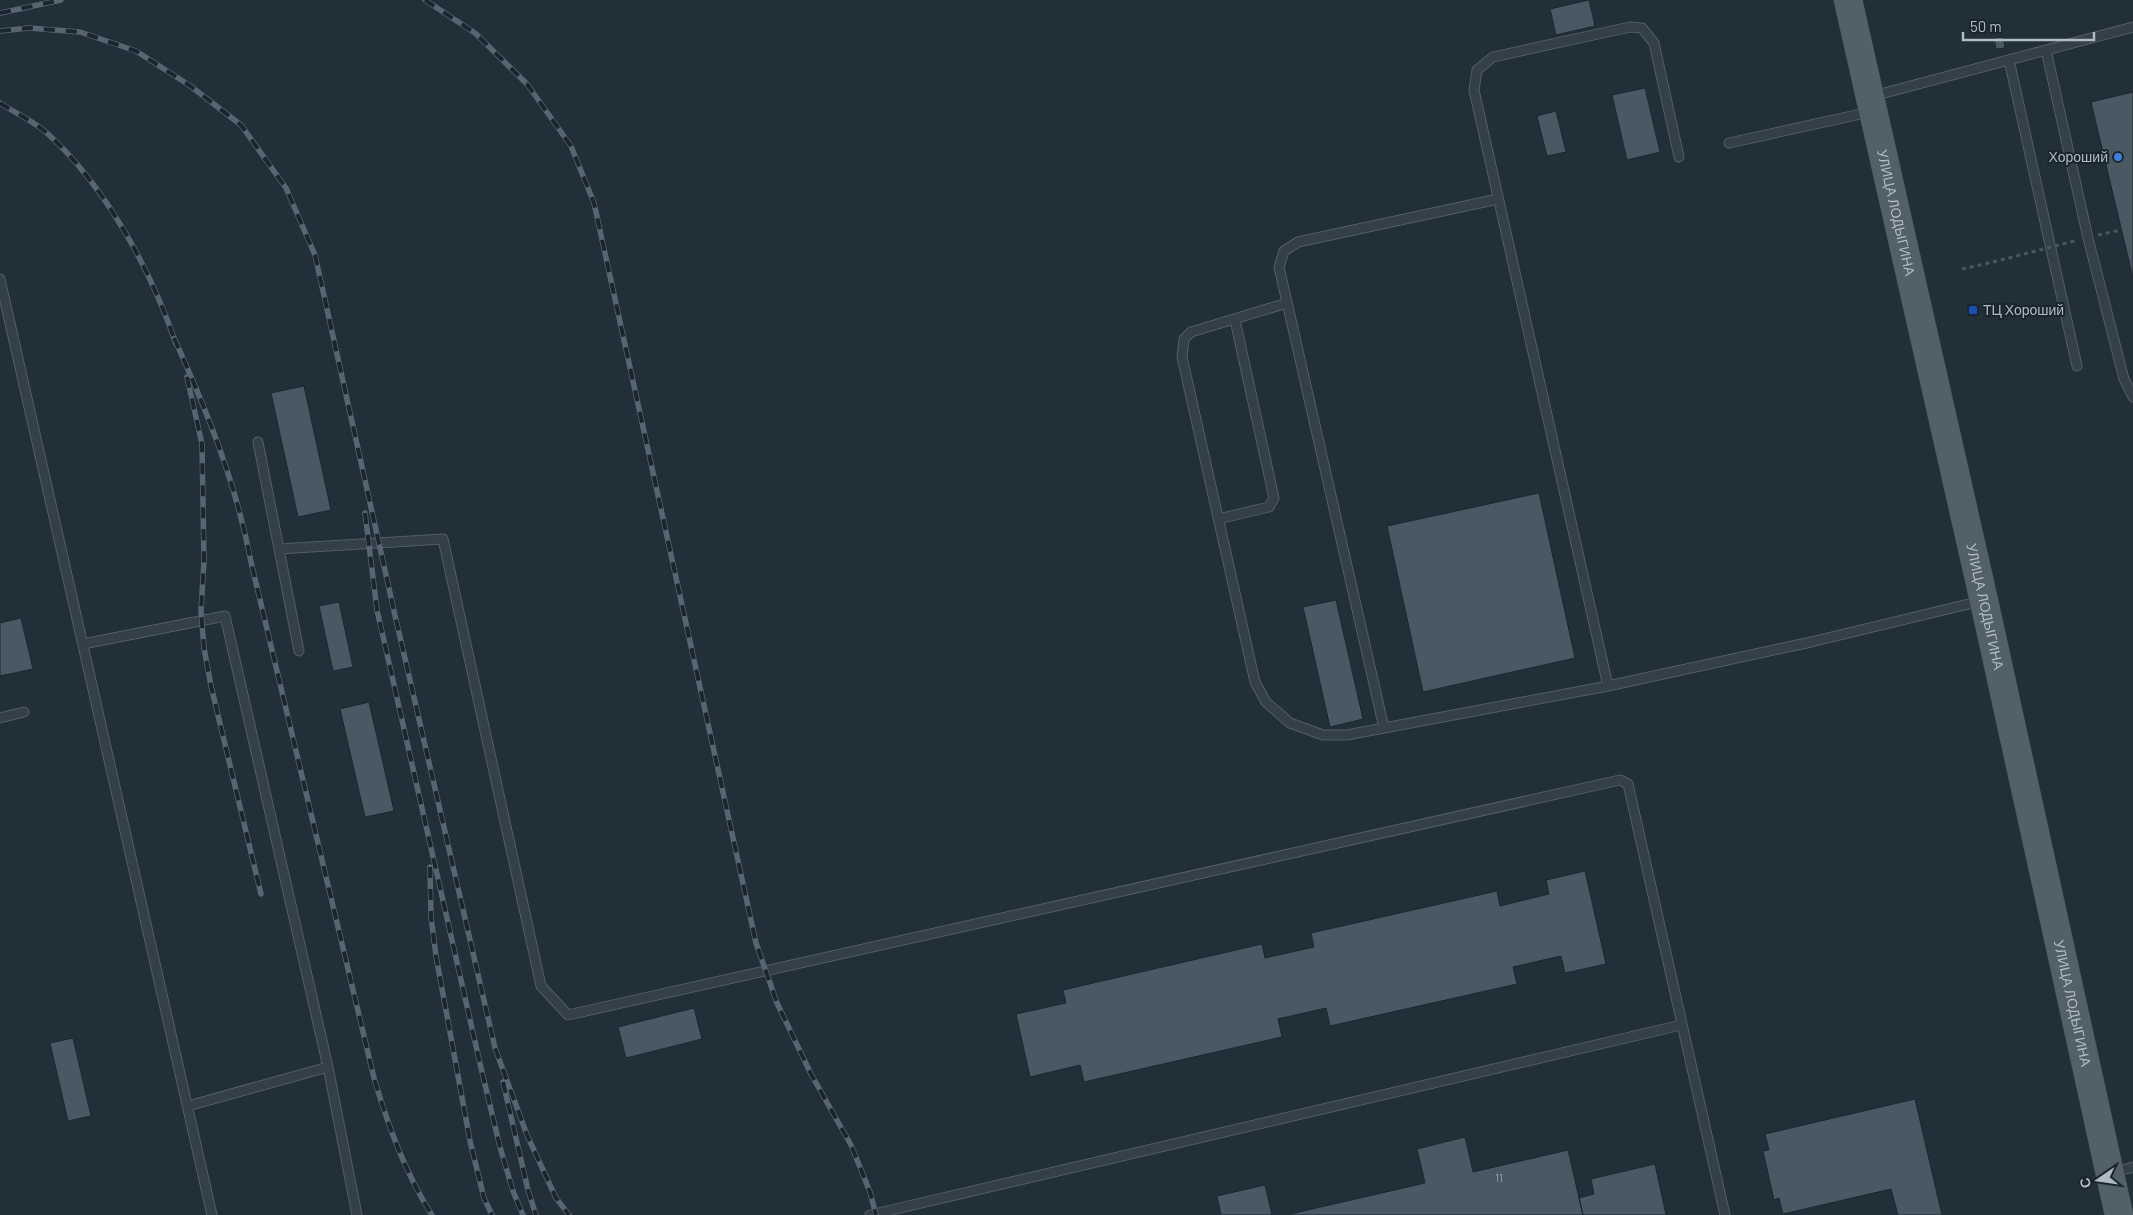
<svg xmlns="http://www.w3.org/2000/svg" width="2133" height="1215" font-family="Barlow,sans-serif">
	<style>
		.building { fill: #495964; stroke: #1c272f }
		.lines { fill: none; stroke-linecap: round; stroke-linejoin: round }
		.lane-casing { stroke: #525e66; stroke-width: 11 }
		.primary-casing { stroke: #414c55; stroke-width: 29 }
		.path { stroke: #445a59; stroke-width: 3; stroke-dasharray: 4 4; stroke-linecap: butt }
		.lane { stroke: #344049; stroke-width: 9 }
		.primary { stroke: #526069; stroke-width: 28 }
		.rail-casing { stroke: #566570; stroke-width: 5.5 }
		.rail { stroke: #1a252d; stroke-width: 4; stroke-dasharray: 11; stroke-linecap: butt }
		.path-bridge { stroke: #445a59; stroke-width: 3; stroke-dasharray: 4 4; stroke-linecap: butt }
		.shop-dot { fill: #3f7fe0; stroke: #1a252d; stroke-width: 2 }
		.transit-dot { fill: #1a4fb4; stroke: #1a252d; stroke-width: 2 }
		.labels { text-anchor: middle; stroke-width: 4; stroke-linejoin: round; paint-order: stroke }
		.number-label { font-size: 11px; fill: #96a2ad }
		.poi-label { font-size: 14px; fill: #afbbc5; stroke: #1a252d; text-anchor: end }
		.street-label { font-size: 14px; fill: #afbbc5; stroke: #1a252d }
	</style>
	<rect width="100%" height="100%" fill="#212f38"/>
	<path class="building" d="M 1589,0 L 1595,26 L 1556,35 L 1550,9 Z
		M 2003,37 L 2005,48 L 1996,49 L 1994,38 Z
		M 1645,88 L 1660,152 L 1627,160 L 1612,95 Z
		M 2133,92 L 2133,278 L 2091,102 Z
		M 1556,111 L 1566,152 L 1547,156 L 1537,116 Z
		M 304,386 L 331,510 L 298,517 L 271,393 Z
		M 1539,493 L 1575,658 L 1423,692 L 1387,526 Z
		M 1336,600 L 1363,719 L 1330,727 L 1303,607 Z
		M 339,602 L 353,667 L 333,671 L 319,606 Z
		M 21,618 L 33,669 L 0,676 L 0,623 Z
		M 369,702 L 394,811 L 365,817 L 340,709 Z
		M 1585,871 L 1606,964 L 1565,973 L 1561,956 L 1513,967 L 1517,984 L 1330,1026 L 1326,1008 L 1278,1019 L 1282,1037 L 1084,1082 L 1080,1065 L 1030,1077 L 1016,1014 L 1066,1003 L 1063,990 L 1262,944 L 1265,958 L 1314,947 L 1311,933 L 1497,891 L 1500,906 L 1549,894 L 1546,880 Z
		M 694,1008 L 702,1039 L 626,1058 L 618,1027 Z
		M 73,1038 L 91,1116 L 68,1121 L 50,1043 Z
		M 1915,1099 L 1942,1215 L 1898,1215 L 1891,1189 L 1783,1214 L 1779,1198 L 1774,1200 L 1763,1151 L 1769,1150 L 1765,1134 Z
		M 1465,1137 L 1473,1172 L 1568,1150 L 1583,1215 L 1286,1215 L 1425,1183 L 1417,1149 Z
		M 1655,1164 L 1666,1215 L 1583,1215 L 1579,1198 L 1594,1194 L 1591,1179 Z
		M 1265,1185 L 1272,1215 L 1221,1215 L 1217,1196 Z"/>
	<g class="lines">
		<g class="lane-casing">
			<path id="lane" d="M 2046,50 L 2088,238 L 2124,379 L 2133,397
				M 2009,60 L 2077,366
				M 1873,96 L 2133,27
				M 1729,143 L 1870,112
				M 1498,199 L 1298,242 L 1284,251 L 1279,267 L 1384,728 L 1608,686 L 1811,642 L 1981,601
				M 0,279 L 212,1215
				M 1287,303 L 1191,332 L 1184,339 L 1182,357 L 1255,682 L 1266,702 L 1290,723 L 1323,735 L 1347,735 L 1384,728
				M 258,442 L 299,651
				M 1218,519 L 1269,507 L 1274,498 L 1235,320
				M 279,549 L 443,539 L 541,986 L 568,1015 L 1620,780 L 1628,784 L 1725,1215
				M 83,644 L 225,616 L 328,1067 L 357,1215
				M 1608,686 L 1474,90 L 1477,70 L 1493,57 L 1630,27 L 1642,28 L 1654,43 L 1679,157
				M 0,718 L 24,712
				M 188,1106 L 328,1067
				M 2112,1173 L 2133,1167
				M 870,1215 L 1681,1025"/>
		</g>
		<g class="primary-casing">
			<g id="primary">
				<path id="s1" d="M 1848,0 L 1984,601 L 2119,1215"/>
			</g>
		</g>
		<path class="path" d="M 2098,235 L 2121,230
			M 1962,269 L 1993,262"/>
		<use href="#lane" class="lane"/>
		<use href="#primary" class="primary"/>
		<g class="rail-casing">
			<path id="rail" d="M 425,0 L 475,33 L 527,84 L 571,146 L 594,203 L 756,943 L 777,1003 L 811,1074 L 851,1145 L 870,1192 L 876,1215
				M 0,13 L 61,0
				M 0,31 L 29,28 L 80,32 L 136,51 L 189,85 L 241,125 L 286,188 L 315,255 L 394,611 L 495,1048 L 527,1135 L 556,1198 L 569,1215
				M 0,103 C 15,113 35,122 48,134 C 106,187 151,270 176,344
				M 174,338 C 207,411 236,483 251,562 L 374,1078 C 388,1125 405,1173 432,1215
				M 187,377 L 202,444 L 204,561 L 201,611 L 204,648 L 211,686 L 261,894
				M 365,513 L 377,610 L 481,1068 L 500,1147 L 513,1191 L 523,1215
				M 430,867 L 431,917 L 436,956 L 470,1141 L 484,1198 L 492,1215
				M 503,1082 L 528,1190 L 536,1215"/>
		</g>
		<use href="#rail" class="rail"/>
		<path class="path-bridge" d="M 1993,262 L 2078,240"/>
	</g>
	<circle class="shop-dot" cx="2118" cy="157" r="5"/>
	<rect class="transit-dot" x="1968" y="305" width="10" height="10" rx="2.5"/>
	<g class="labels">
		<g class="number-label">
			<text x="1499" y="1182">11</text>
		</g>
		<g class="poi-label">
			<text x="2108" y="162">Хороший</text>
			<text x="1983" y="315" text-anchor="start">ТЦ Хороший</text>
		</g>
		<g class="street-label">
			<text dy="5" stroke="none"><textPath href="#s1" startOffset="218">УЛИЦА ЛОДЫГИНА</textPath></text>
			<text dy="5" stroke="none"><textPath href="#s1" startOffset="622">УЛИЦА ЛОДЫГИНА</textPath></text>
			<text dy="5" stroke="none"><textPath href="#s1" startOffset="1028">УЛИЦА ЛОДЫГИНА</textPath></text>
		</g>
	</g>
	<g transform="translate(2098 1180) rotate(257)" stroke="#1a252d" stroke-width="4" paint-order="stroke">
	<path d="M0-4L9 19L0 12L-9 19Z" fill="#afbbc5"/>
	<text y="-8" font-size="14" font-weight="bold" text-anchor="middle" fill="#afbbc5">С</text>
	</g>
	<path d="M1963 32v8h131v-8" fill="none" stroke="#afbbc5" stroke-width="2.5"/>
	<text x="1970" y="32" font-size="15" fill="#afbbc5" stroke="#1a252d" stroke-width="4" paint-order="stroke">50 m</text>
</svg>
